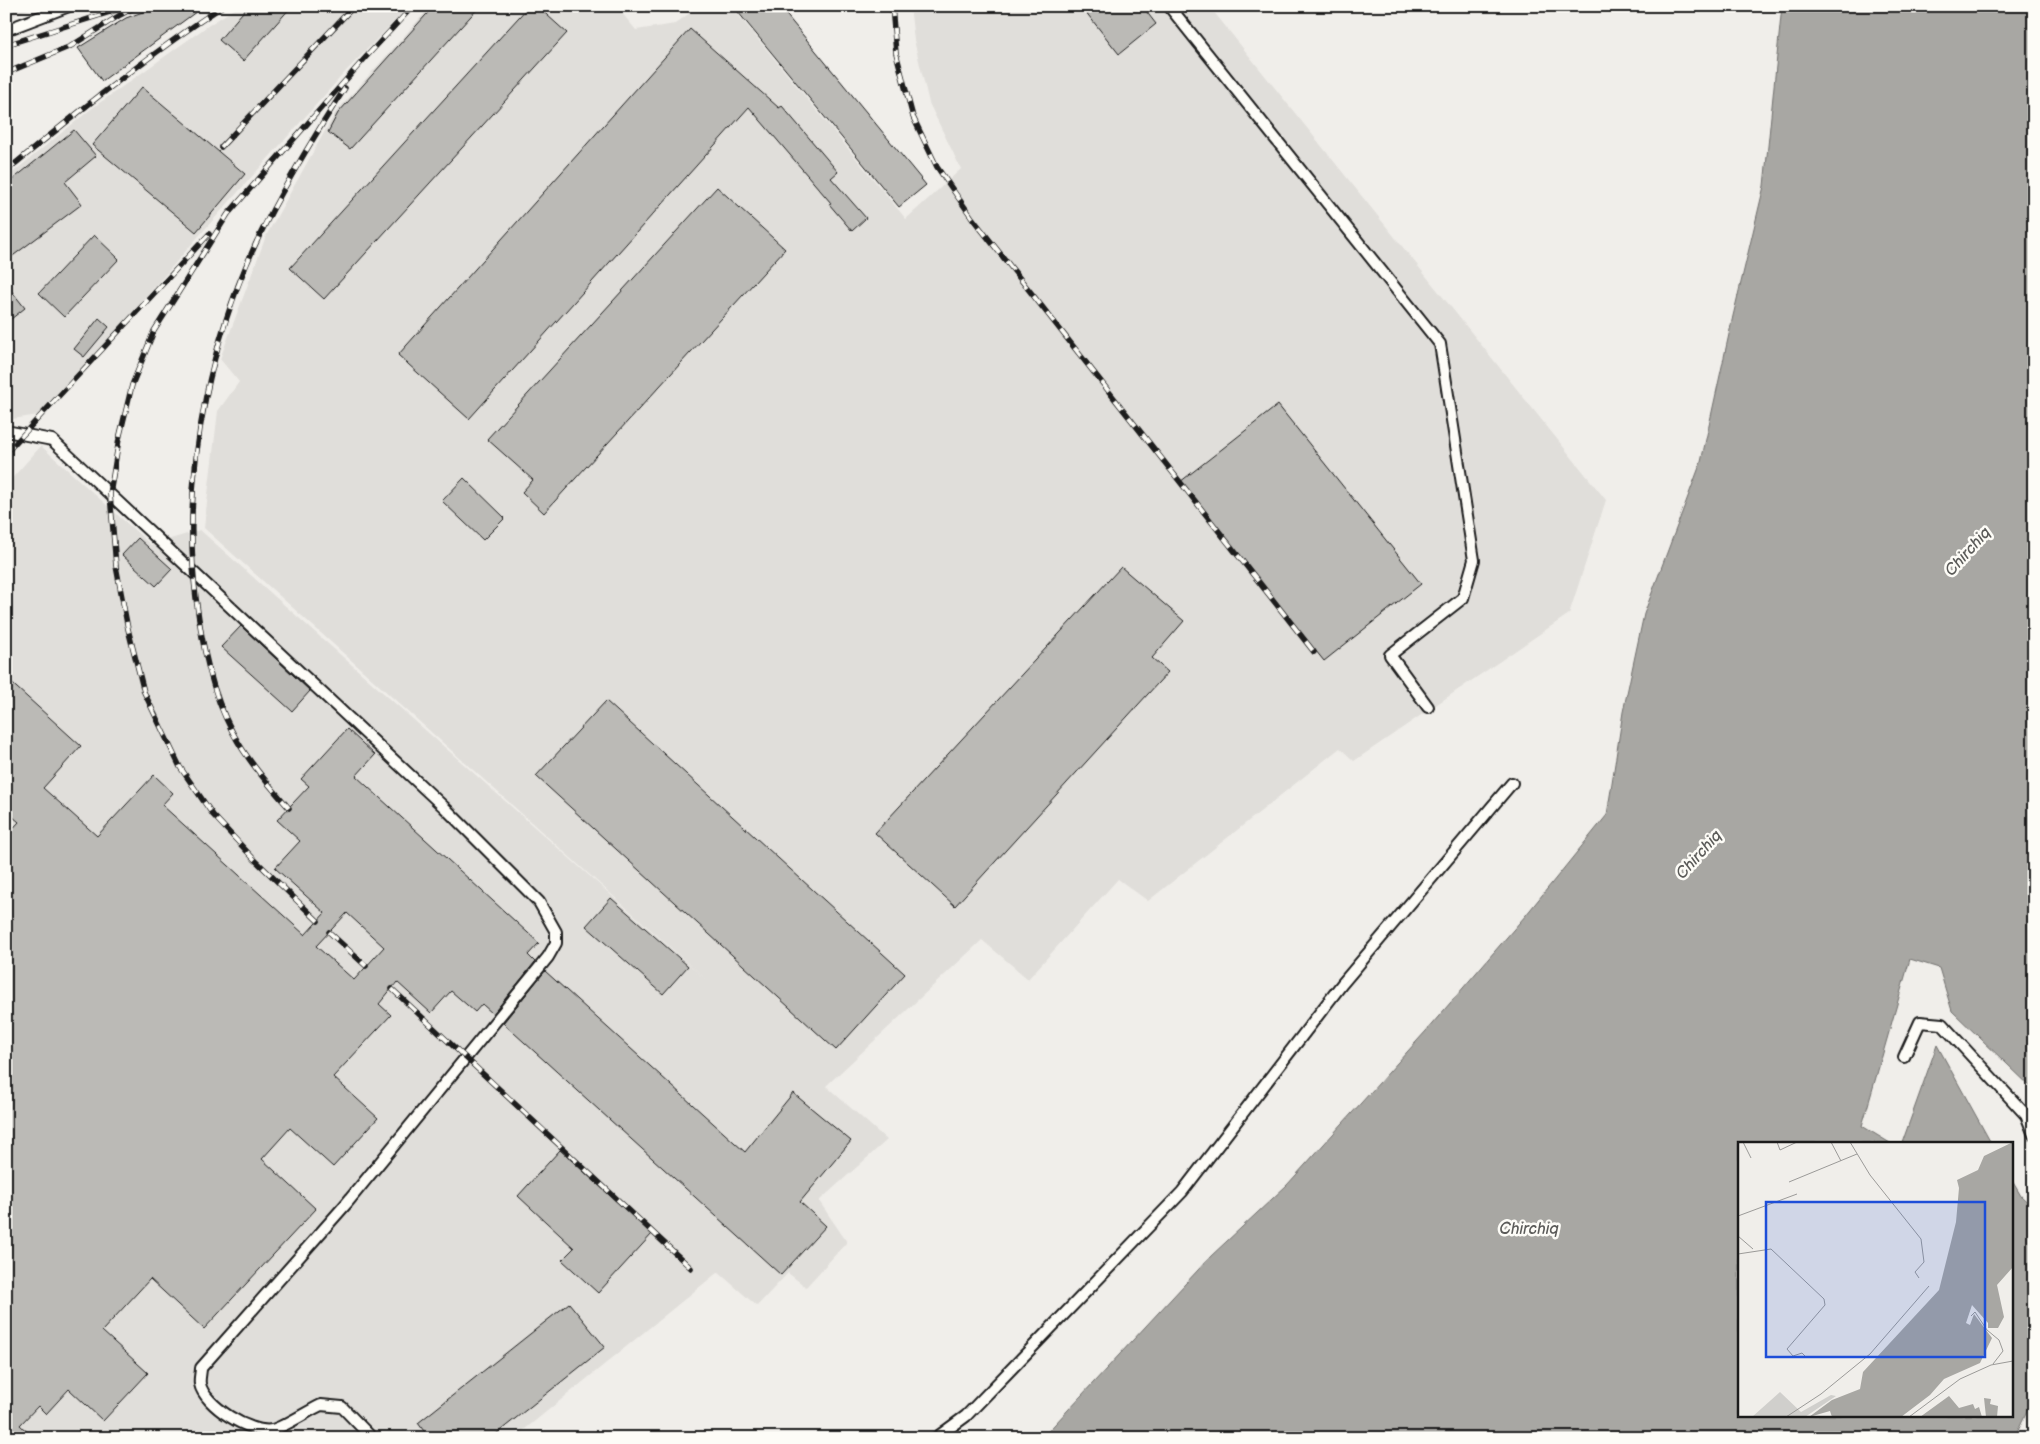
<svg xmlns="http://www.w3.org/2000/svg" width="2040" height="1444" font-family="'Balsamiq Sans',sans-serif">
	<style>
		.built { fill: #e0deda }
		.water { fill: #a8a7a3; stroke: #706f6d }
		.building { fill: #bbbab6; stroke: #1c1c1c; fill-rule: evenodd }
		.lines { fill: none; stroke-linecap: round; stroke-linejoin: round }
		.service-casing { stroke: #1c1c1c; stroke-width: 14 }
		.service { stroke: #fdfcf7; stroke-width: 10 }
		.rail-casing { stroke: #1c1c1c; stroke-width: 5.5 }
		.rail { stroke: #fdfcf7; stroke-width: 4; stroke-dasharray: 11; stroke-linecap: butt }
		.labels { text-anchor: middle; stroke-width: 5; stroke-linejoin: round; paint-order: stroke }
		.water-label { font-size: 16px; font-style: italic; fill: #5b5b59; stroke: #fdfcf7 }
		.inset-road { fill: none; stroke: #9b9a98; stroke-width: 1 }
		.view { fill: #1d4ed8; fill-opacity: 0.15; stroke: #1d4ed8; stroke-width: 2.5 }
		.inset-edge { fill: none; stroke: #1c1c1c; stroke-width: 2.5 }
	</style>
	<rect width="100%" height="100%" fill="#f0eeea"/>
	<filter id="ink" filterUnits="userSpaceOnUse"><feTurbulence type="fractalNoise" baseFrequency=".02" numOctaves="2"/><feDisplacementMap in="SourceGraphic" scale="10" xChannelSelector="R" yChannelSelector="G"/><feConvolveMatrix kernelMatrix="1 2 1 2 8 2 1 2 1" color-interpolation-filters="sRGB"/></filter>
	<g filter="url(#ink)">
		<path class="built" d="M 6,6 L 35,6 L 6,19 Z
			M 239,6 L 409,6 L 347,70 L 197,238 L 45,414 L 6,420 L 6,178 L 91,109 L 209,25 Z
			M 431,6 L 616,6 L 636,30 L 675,24 L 699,6 L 731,6 L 906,219 L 961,169 L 929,103 L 914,40 L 910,6 L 1209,6 L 1606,500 L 1569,614 L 1354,761 L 1340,748 L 1148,901 L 1118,879 L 1028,979 L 982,940 L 826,1086 L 887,1140 L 819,1201 L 847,1242 L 806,1287 L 788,1273 L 757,1306 L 718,1272 L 514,1438 L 6,1438 L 6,485 L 41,446 L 151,545 L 200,530 L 710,983 L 204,528 L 218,411 L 239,382 L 220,359 L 266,236 L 335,113 Z"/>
		<path class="water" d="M 1782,6 L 2034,6 L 2034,1090 L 1952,1011 L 1939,968 L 1910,959 L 1862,1126 L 1890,1143 L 1739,1143 L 1739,1415 L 2011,1415 L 2011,1179 L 2021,1196 L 2034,1208 L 2034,1396 L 2014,1438 L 1042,1438 L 1211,1256 L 1287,1185 L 1426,1031 L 1526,915 L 1607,815 L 1623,712 L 1644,614 L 1701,462 L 1733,316 L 1764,186 Z
			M 1937,1045 L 1991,1143 L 1902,1143 Z"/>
		<path class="building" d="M 159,6 L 204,6 L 102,81 L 78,48 L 126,18 Z
			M 248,6 L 292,6 L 243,61 L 219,40 Z
			M 434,6 L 480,6 L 350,149 L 328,132 L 338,113 Z
			M 529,6 L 537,6 L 567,33 L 324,299 L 290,268 Z
			M 733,6 L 779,6 L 926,185 L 899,207 Z
			M 1081,6 L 1142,6 L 1156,24 L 1119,54 Z
			M 690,29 L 779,108 L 782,106 L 838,172 L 831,178 L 866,218 L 852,231 L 829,204 L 831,203 L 749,107 L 469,419 L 398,355 Z
			M 142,87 L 245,174 L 196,232 L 92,145 Z
			M 74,130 L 96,156 L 65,182 L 82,204 L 6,261 L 6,185 Z
			M 717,187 L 785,249 L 544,513 L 522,492 L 533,480 L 487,439 Z
			M 94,235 L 119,259 L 64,317 L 39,293 Z
			M 6,284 L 25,308 L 6,323 Z
			M 99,318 L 109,327 L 84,357 L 74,349 Z
			M 1278,405 L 1421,584 L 1324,661 L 1180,482 Z
			M 464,478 L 505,518 L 483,540 L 442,501 Z
			M 138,538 L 172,569 L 156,586 L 122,555 Z
			M 1121,567 L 1184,621 L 1152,658 L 1168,672 L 955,906 L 875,833 Z
			M 241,626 L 310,691 L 292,711 L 221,647 Z
			M 6,678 L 81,746 L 43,788 L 97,836 L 154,775 L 173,793 L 162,805 L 305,935 L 325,913 L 275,868 L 300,841 L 277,820 L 309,786 L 301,779 L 347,729 L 375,755 L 356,776 L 539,943 L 528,955 L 535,962 L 493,1014 L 482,1004 L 475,1012 L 451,991 L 431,1013 L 397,982 L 379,1004 L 391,1015 L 333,1077 L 378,1118 L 333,1167 L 290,1128 L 262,1159 L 316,1209 L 204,1329 L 150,1279 L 102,1331 L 148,1373 L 103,1421 L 69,1389 L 46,1414 L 38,1406 L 20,1425 L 34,1438 L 6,1438 L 6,836 L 19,822 L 6,811 ZM 347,913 L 384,947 L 354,980 L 316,946 Z
			M 606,701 L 905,974 L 836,1050 L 536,776 Z
			M 611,898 L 688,966 L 663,994 L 586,926 Z
			M 545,971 L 745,1152 L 793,1093 L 851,1141 L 800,1202 L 826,1226 L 781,1275 L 503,1023 Z
			M 560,1150 L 652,1234 L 598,1293 L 562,1260 L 574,1248 L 518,1196 Z
			M 569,1303 L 605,1347 L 491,1438 L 429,1438 L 418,1423 Z"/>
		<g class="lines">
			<g class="service-casing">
				<path id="service" d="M 1169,6 L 1440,344 L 1474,560 L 1463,598 L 1390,655 L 1428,707
					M 6,30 L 69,6
					M 6,431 L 52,440 L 444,807 L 539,902 L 556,932 L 556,943 L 548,957 L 346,1204 L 201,1368 C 201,1373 199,1379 200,1384 C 204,1405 250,1434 272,1430 C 284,1427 308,1411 321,1405 L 342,1407 L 372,1438
					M 1904,1057 L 1920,1022 L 1942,1024 L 2026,1115 L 2034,1135
					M 936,1438 L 966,1416 L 1182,1192 L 1342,984 L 1512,783"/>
			</g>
			<use href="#service" class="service"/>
			<g class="rail-casing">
				<path id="rail" d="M 892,6 L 896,53 L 913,117 L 937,167 L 973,219 L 1314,652
					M 6,45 L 123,8
					M 6,73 L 71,46 L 120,15 L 137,6
					M 221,147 L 354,6
					M 6,171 C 77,113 147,56 223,6
					M 6,453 L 209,234
					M 289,808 C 269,785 247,760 233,733 C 211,692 202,644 196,598 C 180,469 212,323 273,209 C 295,168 320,127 345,88
					M 318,921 L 254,859 L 213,815 L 180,767 L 144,692 L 128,629 L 116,566 L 110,494 L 119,439 L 132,385 L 154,331 L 228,214 L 366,57 L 413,6
					M 329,932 L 366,966
					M 392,989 L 691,1268"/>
			</g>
			<use href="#rail" class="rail"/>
		</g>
	</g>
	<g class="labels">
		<g class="water-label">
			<text transform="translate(1967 551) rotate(-48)" y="6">Chirchiq</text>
			<text transform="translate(1698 854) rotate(-48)" y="6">Chirchiq</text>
			<text x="1529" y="1234">Chirchiq</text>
		</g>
	</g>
	<g transform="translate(1738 1142)">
		<rect width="275" height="275" fill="#f0eeea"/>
		<path d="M 42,250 L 63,270 L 93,253 L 98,254 L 67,275 L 14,275 Z" fill="#d0cfcc"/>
		<path d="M 275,0 L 275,125 L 259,143 L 266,175 L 260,186 L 250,186 L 250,181 L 234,163 L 228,181 L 232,183 L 236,172 L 254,196 L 242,221 L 206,237 L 192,253 L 163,275 L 94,275 L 92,269 L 71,275 L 94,258 L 122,247 L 125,230 L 201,148 L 218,80 L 221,46 L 219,38 L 240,28 L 246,14 ZM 211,254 L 221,266 L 235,262 L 237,267 L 241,265 L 244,275 L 182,275 ZM 246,256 L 253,257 L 252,262 L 260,264 L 259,275 L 248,275 Z" fill="#a8a7a3"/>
		<path class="inset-road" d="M 5,0 L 13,16M 39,0 L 42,8 L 59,0M 93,0 L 103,19M 112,0 L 132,33 L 183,97 L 186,120 L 177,130 L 181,136M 51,40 L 119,12M 0,74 L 59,52M 0,94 L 15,107M 0,112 L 33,107 L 86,157 L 87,163 L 49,207 L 55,214 L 64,211 L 69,216M 233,174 L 237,170 L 249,188 L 261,198 L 265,209 L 255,222M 48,275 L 83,252 L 132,212 L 191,144M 171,275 L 222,237 L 253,223 L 275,219"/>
		<path class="view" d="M 28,60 L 247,60 L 247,215 L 28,215 Z"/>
		<rect width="275" height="275" class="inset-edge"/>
	</g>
	<rect width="2040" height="1444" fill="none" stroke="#fdfcf7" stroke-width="25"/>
	<rect x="12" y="12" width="2015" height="1419" fill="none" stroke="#1c1c1c" stroke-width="2" filter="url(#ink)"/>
</svg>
